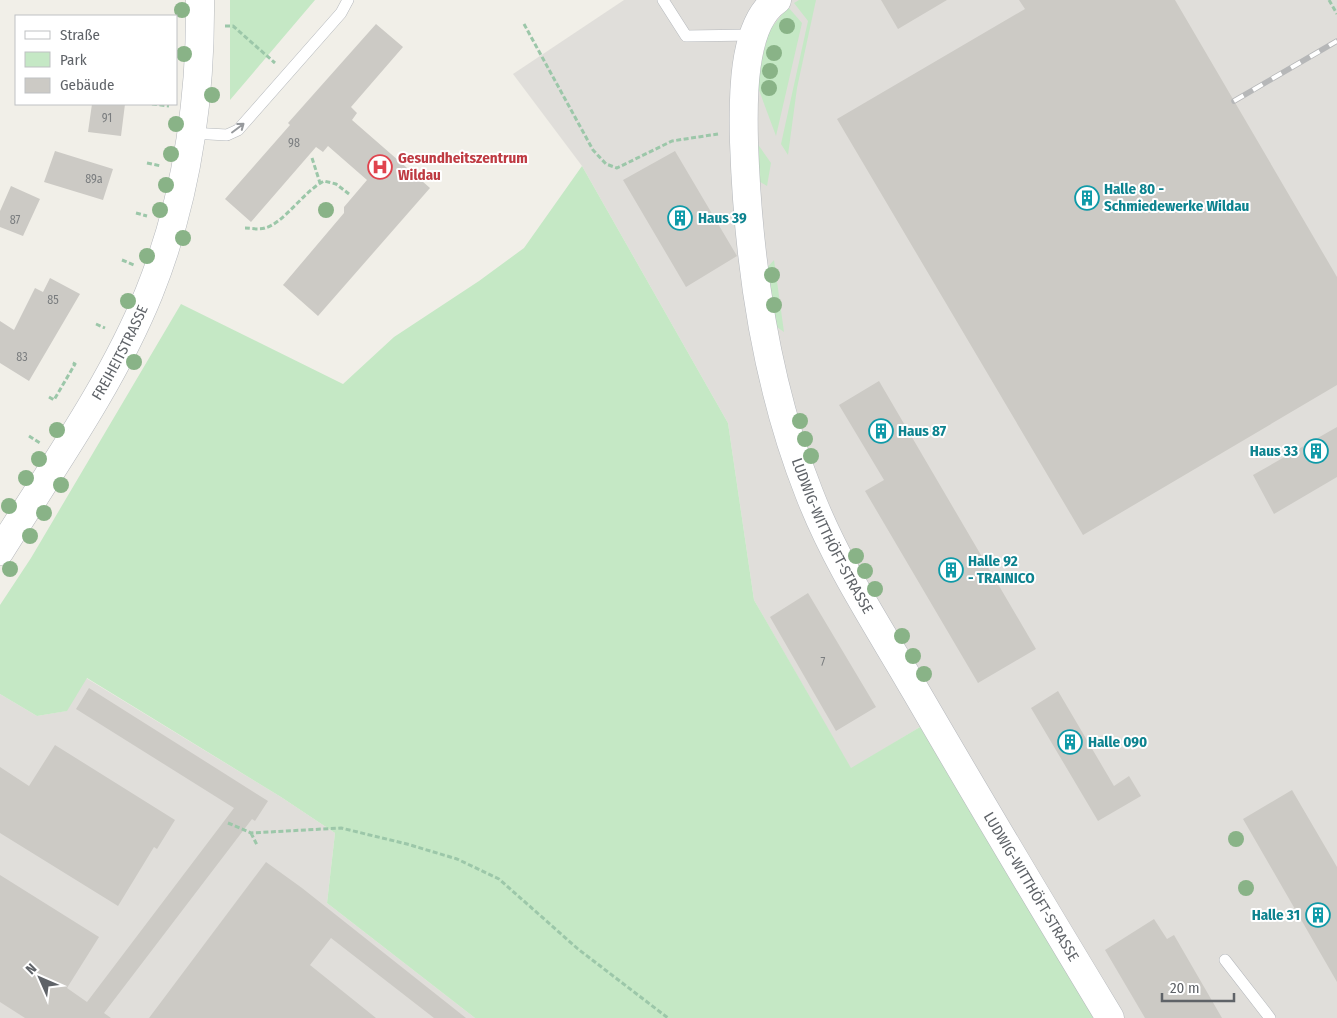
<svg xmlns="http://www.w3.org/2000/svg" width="1337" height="1018" font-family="'Fira Sans Condensed',sans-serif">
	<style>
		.industrial { fill: #e0deda }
		.green { fill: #c5e8c5 }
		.building { fill: #cccac5 }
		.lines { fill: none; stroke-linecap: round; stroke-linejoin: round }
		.service-casing { stroke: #b5b8bc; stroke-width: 12 }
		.tertiary-casing { stroke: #b5b8bc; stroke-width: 29 }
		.path { stroke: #9cc7a9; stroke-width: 3; stroke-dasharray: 5 2.5; stroke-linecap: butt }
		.service { stroke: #fff; stroke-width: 11 }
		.tertiary { stroke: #fff; stroke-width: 28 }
		.rail-casing { stroke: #b6b7b8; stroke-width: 5.5 }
		.rail { stroke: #fff; stroke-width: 4; stroke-dasharray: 11; stroke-linecap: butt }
		.tree { fill: #89b387 }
		.oneway { stroke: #979a9d }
		.labels { text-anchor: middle; stroke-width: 4; stroke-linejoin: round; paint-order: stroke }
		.number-label { font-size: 12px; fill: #7a7d7f }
		.health-label { font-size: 15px; font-weight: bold; fill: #be3a42; stroke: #fff; text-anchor: start }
		.culture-label { font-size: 15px; font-weight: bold; fill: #0d838f; stroke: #fff; text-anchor: start }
		.street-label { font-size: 15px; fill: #5f6368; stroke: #fff }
	</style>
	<rect width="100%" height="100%" fill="#f1efe8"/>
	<path class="industrial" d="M 624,0 L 1337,0 L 1337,1018 L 1097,1018 L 920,727 L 851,769 L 754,600 L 728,423 L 582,166 L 513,74 Z
		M 86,678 L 281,797 L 335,833 L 327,903 L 475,1018 L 0,1018 L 0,694 L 37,716 L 66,711 Z"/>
	<path class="green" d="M 230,0 L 315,0 L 230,100 Z
		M 799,0 L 816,0 L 797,88 L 788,155 L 781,144 L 808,21 L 794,3 Z
		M 788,7 L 802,23 L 776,136 L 756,82 L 769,31 Z
		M 757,143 L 771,163 L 767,186 L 757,180 Z
		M 582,166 L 728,423 L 754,600 L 851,768 L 920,727 L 1097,1018 L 475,1018 L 327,903 L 335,833 L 281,797 L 87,678 L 67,711 L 37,716 L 0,694 L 0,605 L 31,558 L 181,304 L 343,384 L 394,337 L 479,281 L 524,248 Z
		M 774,260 L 784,332 L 774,325 L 765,270 Z"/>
	<path class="building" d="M 881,0 L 947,0 L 898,29 Z
		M 1019,0 L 1175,0 L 1337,277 L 1337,385 L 1083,535 L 837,119 L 1025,9 Z
		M 376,24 L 403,47 L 351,107 L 357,113 L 352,120 L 430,188 L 318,316 L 283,285 L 344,213 L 344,207 L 367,180 L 328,146 L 323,152 L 316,147 L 251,222 L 225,199 L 290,125 L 288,123 Z
		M 92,104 L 125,104 L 121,136 L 88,132 Z
		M 55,151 L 113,169 L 103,200 L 44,182 Z
		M 675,151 L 737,256 L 686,287 L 623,180 Z
		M 11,186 L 40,199 L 23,236 L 0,227 L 0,211 Z
		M 50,278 L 80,294 L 29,381 L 0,363 L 0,321 L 14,330 L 35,288 L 43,292 Z
		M 879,381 L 1036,649 L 978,683 L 865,491 L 884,480 L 839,405 Z
		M 1337,427 L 1337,477 L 1274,514 L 1253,475 Z
		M 808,593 L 876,707 L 836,731 L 770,617 Z
		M 89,688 L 268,801 L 255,821 L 252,819 L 104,1013 L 111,1018 L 25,1018 L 0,1002 L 0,875 L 99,937 L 67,988 L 87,1002 L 234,808 L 76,709 Z
		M 1058,691 L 1114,786 L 1129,776 L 1141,796 L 1098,821 L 1031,708 Z
		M 55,745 L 175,820 L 157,849 L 154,847 L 118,906 L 0,833 L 0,767 L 29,786 Z
		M 1292,790 L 1337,867 L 1337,982 L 1243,819 Z
		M 266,862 L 302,888 L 466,1018 L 434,1018 L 331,938 L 310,965 L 376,1018 L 149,1018 Z
		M 1154,919 L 1167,939 L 1174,935 L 1222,1018 L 1145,1018 L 1105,950 Z"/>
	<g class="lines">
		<g class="service-casing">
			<path id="service" d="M 663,0 L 686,36 L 754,35
				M 191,133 L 227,135 L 238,130 L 341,13 L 348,0
				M 1225,960 L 1270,1018"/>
		</g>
		<g class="tertiary-casing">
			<g id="tertiary">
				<path id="s1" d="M 777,0 C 741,24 743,104 744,142 C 748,261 765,382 809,493 C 836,563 878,626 915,690 C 979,800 1044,909 1110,1018"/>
				<path id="s2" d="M 0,551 C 52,468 112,384 149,293 C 186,201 201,99 200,0"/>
			</g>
		</g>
		<path class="path" d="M 1329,0 L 1337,14
			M 524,24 L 593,150 L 606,164 L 617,168 L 672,141 L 718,134
			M 225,26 L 233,26 L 275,63
			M 152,104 L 169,106
			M 312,158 L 320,183
			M 147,163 L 161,166
			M 136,213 L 147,216
			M 245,228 C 251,228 259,230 265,228 C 284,223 304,191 324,181 L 336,184 L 349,194
			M 122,260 L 134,265
			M 96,324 L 105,328
			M 49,397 L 54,400 L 75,364 L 71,362
			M 29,436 L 40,443
			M 228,823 L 251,833 L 341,828 L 407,844 L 457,859 L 499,879 L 578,949 L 668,1018
			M 251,833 L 257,845"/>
		<use href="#service" class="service"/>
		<use href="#tertiary" class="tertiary"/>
		<g class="rail-casing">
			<path id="rail" d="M 1234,101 L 1337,41"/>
		</g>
		<use href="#rail" class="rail"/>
	</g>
	<g class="tree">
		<circle cx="182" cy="10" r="8"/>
		<circle cx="787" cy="26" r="8"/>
		<circle cx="774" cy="53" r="8"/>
		<circle cx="184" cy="54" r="8"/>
		<circle cx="770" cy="71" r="8"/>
		<circle cx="769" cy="88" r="8"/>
		<circle cx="212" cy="95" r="8"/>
		<circle cx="176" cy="124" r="8"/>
		<circle cx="171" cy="154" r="8"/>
		<circle cx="166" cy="185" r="8"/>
		<circle cx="160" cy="210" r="8"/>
		<circle cx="326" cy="210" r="8"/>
		<circle cx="183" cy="238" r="8"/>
		<circle cx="147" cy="256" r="8"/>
		<circle cx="772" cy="275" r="8"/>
		<circle cx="128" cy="301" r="8"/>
		<circle cx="774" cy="305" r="8"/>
		<circle cx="134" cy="362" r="8"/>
		<circle cx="800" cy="421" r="8"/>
		<circle cx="57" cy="430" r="8"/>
		<circle cx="805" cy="439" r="8"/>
		<circle cx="811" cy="456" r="8"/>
		<circle cx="39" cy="459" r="8"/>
		<circle cx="26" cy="478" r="8"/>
		<circle cx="61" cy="485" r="8"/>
		<circle cx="9" cy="506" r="8"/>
		<circle cx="44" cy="513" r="8"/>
		<circle cx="30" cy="536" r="8"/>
		<circle cx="856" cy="556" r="8"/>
		<circle cx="10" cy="569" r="8"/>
		<circle cx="865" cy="571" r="8"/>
		<circle cx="875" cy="589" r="8"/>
		<circle cx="902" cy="636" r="8"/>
		<circle cx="913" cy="656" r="8"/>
		<circle cx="924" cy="674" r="8"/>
		<circle cx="1236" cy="839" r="8"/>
		<circle cx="1246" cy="888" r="8"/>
	</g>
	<defs><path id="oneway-shaft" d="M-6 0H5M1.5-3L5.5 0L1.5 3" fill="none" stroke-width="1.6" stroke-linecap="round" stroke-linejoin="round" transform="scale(1.25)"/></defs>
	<use class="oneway" href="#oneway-shaft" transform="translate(238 128) rotate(-37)"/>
	<defs>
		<g id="hospital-ring" transform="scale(1.25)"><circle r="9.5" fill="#fff" stroke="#e0444e" stroke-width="1.5"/><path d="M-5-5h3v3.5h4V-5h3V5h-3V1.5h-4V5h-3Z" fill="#e0444e"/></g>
		<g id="building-ring" transform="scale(1.25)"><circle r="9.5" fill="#fff" stroke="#0f9aa8" stroke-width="1.5"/><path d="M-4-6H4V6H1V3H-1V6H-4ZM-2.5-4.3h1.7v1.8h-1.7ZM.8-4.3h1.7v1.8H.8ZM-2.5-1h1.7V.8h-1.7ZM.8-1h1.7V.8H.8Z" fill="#0f9aa8"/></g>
	</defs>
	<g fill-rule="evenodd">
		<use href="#hospital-ring" x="380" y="167"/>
		<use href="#building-ring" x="1087" y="198"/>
		<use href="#building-ring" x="680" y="218"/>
		<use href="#building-ring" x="881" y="431"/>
		<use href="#building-ring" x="1316" y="451"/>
		<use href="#building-ring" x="951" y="570"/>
		<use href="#building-ring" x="1070" y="742"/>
		<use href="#building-ring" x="1318" y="915"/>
	</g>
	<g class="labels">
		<g class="number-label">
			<text x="107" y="122">91</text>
			<text x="294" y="147">98</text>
			<text x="94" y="183">89a</text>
			<text x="15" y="224">87</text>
			<text x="53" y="304">85</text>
			<text x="22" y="361">83</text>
			<text x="823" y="666">7</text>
		</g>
		<g class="health-label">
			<text x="398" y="163">Gesundheitszentrum<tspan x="398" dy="17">Wildau</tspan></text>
		</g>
		<g class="culture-label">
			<text x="1104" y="194">Halle 80 -<tspan x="1104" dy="17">Schmiedewerke Wildau</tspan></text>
			<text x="698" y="223">Haus 39</text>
			<text x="898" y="436">Haus 87</text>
			<text x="1298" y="456" text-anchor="end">Haus 33</text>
			<text x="968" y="566">Halle 92<tspan x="968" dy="17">- TRAINICO</tspan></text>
			<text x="1088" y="747">Halle 090</text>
			<text x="1300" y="920" text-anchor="end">Halle 31</text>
		</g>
		<g class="street-label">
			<text dy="5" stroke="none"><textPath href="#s2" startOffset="232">FREIHEITSTRASSE</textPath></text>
			<text dy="5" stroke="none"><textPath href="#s1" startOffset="558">LUDWIG-WITTHÖFT-STRASSE</textPath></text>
			<text dy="5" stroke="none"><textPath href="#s1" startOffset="962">LUDWIG-WITTHÖFT-STRASSE</textPath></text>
		</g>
	</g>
	<rect x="15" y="15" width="162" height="90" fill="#ffffff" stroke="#bfc1c3"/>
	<rect x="25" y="31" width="25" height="8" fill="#ffffff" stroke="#bfc1c3"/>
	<text x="60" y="40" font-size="15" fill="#5f6368">Straße</text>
	<rect x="25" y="52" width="25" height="15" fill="#c5e8c5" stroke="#bfc1c3"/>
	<text x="60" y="65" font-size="15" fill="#5f6368">Park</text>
	<rect x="25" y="78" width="25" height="15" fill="#cccac5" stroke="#bfc1c3"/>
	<text x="60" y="90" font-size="15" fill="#5f6368">Gebäude</text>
	<g transform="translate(40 978) rotate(315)" stroke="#ffffff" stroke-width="4" paint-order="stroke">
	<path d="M0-4L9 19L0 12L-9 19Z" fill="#5f6368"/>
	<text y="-8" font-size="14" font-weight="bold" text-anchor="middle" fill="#5f6368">N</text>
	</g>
	<path d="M1162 993v8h72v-8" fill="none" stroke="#5f6368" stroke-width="2.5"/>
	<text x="1170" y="993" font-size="15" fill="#5f6368" stroke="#ffffff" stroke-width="4" paint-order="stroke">20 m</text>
</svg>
